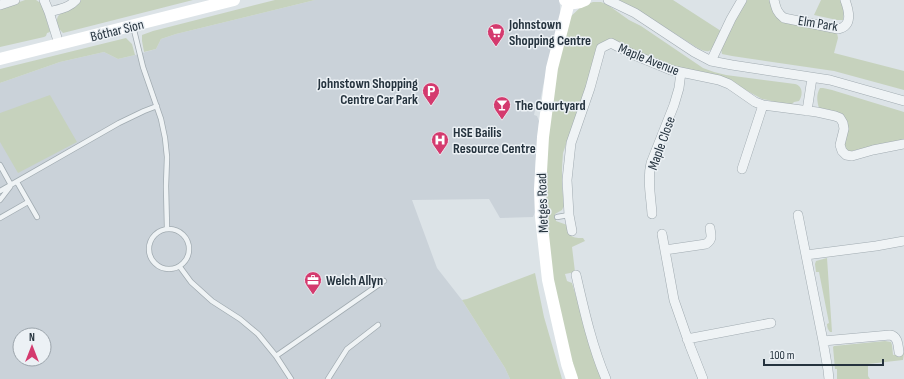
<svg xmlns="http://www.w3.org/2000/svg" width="904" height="379" font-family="'Sofia Sans Condensed',sans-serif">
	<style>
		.built { fill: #cad2d9; fill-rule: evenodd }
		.green { fill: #c6d2bd }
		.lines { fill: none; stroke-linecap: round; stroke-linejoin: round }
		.lane-casing { stroke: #a1abb1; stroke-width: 6 }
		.street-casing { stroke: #a1abb1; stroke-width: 10 }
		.lane { stroke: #eff3f5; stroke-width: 4.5 }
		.street { stroke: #eff3f5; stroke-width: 9 }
		.secondary { stroke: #fff; stroke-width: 12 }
		.labels { text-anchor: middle; stroke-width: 3; stroke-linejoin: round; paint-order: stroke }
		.street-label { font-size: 14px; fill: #25333e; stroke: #ecf1f5 }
		.poi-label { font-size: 14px; font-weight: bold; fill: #25333e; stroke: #ecf1f5; text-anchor: start }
	</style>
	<rect width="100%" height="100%" fill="#dce3e7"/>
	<path class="built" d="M 315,0 L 559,0 L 560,6 L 560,15 L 543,86 L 540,102 L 536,105 L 534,115 L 537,116 L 539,121 L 535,168 L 535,212 L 533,217 L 500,218 L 489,199 L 412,200 L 437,268 L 462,300 L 505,368 L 510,379 L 0,379 L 0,83 L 60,62 L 104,52 L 118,59 L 135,55 L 156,49 L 161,39 L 176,34 ZM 20,335 L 44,335 L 44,359 L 20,359 Z"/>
	<path class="green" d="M 25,0 L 36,0 L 42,4 L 50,32 L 47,33 L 46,36 L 44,37 L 0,47 L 0,9 Z
		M 81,0 L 193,0 L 63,33 C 59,29 57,26 57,21 C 57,9 75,11 81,0 Z
		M 275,0 L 315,0 L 176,34 L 161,39 L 156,49 L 144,52 L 142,41 L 142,35 L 153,31 Z
		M 619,0 L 673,0 L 721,31 C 718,36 714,49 709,51 C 705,52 699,49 696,47 L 638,10 Z
		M 746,0 L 771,0 L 773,11 L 837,33 L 838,38 L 834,53 L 904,71 L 904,90 L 834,71 L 732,56 L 722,54 L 721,49 L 724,41 Z
		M 821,0 L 841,0 L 844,12 L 843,20 L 837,20 L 814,15 Z
		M 593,2 L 601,2 L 608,5 L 629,20 L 641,26 L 703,68 L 714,72 L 726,75 L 795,84 C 803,86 803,95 799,101 L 794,102 L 791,105 L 781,104 L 768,100 L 762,99 L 742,88 L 707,74 L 666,64 L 629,49 L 620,42 L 615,41 L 607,41 L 572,127 L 563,153 L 562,167 L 562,186 L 564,206 L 562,210 L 555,214 L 556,221 L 567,225 C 570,236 570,238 583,238 L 585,241 L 572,247 L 575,272 L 565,274 L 567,281 L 572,283 L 587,333 L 604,379 L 576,379 L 555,297 L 543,198 L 550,102 L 569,18 L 582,6 Z
		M 126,38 L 132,44 L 135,55 L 118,59 L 104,52 L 60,62 L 0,83 L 0,69 Z
		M 820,88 L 823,88 L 832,90 L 904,112 L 904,141 L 885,143 L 852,151 L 848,151 L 844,147 L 845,123 L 819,108 C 817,101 816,95 820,88 Z
		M 50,95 L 77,142 L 18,173 L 0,142 L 0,113 Z
		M 827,258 L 832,332 L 830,332 C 828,330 827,327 827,324 L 829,323 L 819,272 L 816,272 L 815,264 L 816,261 Z
		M 535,273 L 544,317 L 562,379 L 510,379 L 505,368 L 462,300 L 467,299 Z
		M 885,341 L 891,342 L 892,345 L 893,355 L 904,353 L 903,360 L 868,364 L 868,376 L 870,379 L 837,379 L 837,369 L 835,369 L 833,347 L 834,346 Z"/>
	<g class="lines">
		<g class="lane-casing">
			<path id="lane" d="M 133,26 L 143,67 L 161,119 L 165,138 L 167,157 L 166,186 L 167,229
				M 0,165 L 11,185
				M 17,182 L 37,217
				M 0,191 L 119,123 L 144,111 L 157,106
				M 0,200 L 10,187
				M 557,217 L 569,215
				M 0,218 L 28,202
				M149 249a20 20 0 1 1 40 0a20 20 0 1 1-40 0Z
				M 180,267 L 191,282 L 212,301 L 240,319 L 258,334 L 276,356 L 291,379
				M 276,356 L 384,281
				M 328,379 L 347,349 L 378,325"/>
		</g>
		<g class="street-casing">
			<path id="street" d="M 44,0 L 49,12 L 59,44
				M 608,0 L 635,13 L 694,52 L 711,61 L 732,65 L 830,80 L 904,101
				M 774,0 C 776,8 777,13 784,18 L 838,29 C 853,26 849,11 845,0
				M 0,5 L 15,0
				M 49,12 C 59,9 69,8 76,0
				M 711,61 L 731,19 L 742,0
				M 807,111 L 812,78
				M 742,169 L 763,105
				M 652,214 C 651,197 647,180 651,163 L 674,105 L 679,88 L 681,72
				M 798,215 L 823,341 L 828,370 L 829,379
				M 572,231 L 569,215 L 567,180 L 571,143 L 590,88 L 601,48 L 611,43 L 632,54 L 671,70 L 719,80 L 729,84 L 755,102 L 763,105 L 817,112 L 835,116 L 840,118 L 843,123 L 844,129 L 840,145 L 842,151 L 846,155 L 852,156 L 873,150 L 904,144
				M 662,234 L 674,300 L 690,346 L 703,379
				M 665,250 L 706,244 C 713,239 711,236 710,228
				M 806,255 L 876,246 L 904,241
				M 576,275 C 584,310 592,346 606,379
				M 687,339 L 771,323
				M 823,341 L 890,335 C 898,336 898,345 899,352"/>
		</g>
		<use href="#lane" class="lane"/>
		<use href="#street" class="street"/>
		<path class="secondary" d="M 565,0 C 572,4 578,4 585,0
			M 569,2 L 552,68 L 543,137 L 540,189 L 541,217 L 548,280 L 567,364 L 572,379
			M 0,59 L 234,0"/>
	</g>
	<defs>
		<g id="supermarket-pin" transform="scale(0.9)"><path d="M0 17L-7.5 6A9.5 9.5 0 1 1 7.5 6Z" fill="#d43a6e" stroke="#ecf1f5"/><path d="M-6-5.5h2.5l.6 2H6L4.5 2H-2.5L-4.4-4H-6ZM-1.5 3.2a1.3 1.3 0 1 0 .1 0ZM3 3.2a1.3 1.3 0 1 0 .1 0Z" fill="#fff"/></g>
		<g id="parking-pin" transform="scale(0.9)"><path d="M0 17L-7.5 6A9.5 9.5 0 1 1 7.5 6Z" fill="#d43a6e" stroke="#ecf1f5"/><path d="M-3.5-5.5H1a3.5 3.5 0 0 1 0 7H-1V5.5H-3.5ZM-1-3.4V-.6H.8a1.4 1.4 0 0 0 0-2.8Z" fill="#fff"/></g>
		<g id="bar-pin" transform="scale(0.9)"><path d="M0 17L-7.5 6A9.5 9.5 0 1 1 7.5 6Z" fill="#d43a6e" stroke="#ecf1f5"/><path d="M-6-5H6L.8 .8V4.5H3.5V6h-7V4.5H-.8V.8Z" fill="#fff"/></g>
		<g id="hospital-pin" transform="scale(0.9)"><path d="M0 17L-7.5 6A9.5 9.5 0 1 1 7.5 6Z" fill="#d43a6e" stroke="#ecf1f5"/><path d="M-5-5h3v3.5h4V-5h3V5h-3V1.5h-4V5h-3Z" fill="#fff"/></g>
		<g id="office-pin" transform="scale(0.9)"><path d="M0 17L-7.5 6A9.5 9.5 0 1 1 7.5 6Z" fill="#d43a6e" stroke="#ecf1f5"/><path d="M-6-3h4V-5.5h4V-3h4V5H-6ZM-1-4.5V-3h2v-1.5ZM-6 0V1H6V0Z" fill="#fff"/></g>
	</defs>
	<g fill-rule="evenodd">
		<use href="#supermarket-pin" x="496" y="32"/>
		<use href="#parking-pin" x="431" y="91"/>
		<use href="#bar-pin" x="502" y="105"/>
		<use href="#hospital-pin" x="440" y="140"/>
		<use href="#office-pin" x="313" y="280"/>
	</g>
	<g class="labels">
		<g class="street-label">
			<text transform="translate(818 23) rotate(9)" y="5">Elm Park</text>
			<text transform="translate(117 30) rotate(-14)" y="5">Bóthar Sion</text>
			<text transform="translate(649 59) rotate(22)" y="5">Maple Avenue</text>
			<text transform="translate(661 143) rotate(-70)" y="5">Maple Close</text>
			<text transform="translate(542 203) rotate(-92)" y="5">Metges Road</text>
		</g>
		<g class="poi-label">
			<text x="509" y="29">Johnstown<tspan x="509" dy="16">Shopping Centre</tspan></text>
			<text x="418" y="88" text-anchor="end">Johnstown Shopping<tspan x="418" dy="16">Centre Car Park</tspan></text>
			<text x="515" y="110">The Courtyard</text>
			<text x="453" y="137">HSE Bailis<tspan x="453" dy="16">Resource Centre</tspan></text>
			<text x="326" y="285">Welch Allyn</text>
		</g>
	</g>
	<g transform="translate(32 347)"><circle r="19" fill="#ecf1f5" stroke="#9ca5ac"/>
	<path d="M0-3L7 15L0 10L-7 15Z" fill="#d43a6e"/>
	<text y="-6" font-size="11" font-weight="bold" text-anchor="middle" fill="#25333e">N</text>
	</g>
	<path d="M764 359v6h119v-6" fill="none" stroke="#25333e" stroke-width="2"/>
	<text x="770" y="359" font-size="12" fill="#25333e" stroke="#ecf1f5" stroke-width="3" paint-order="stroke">100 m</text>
</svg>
